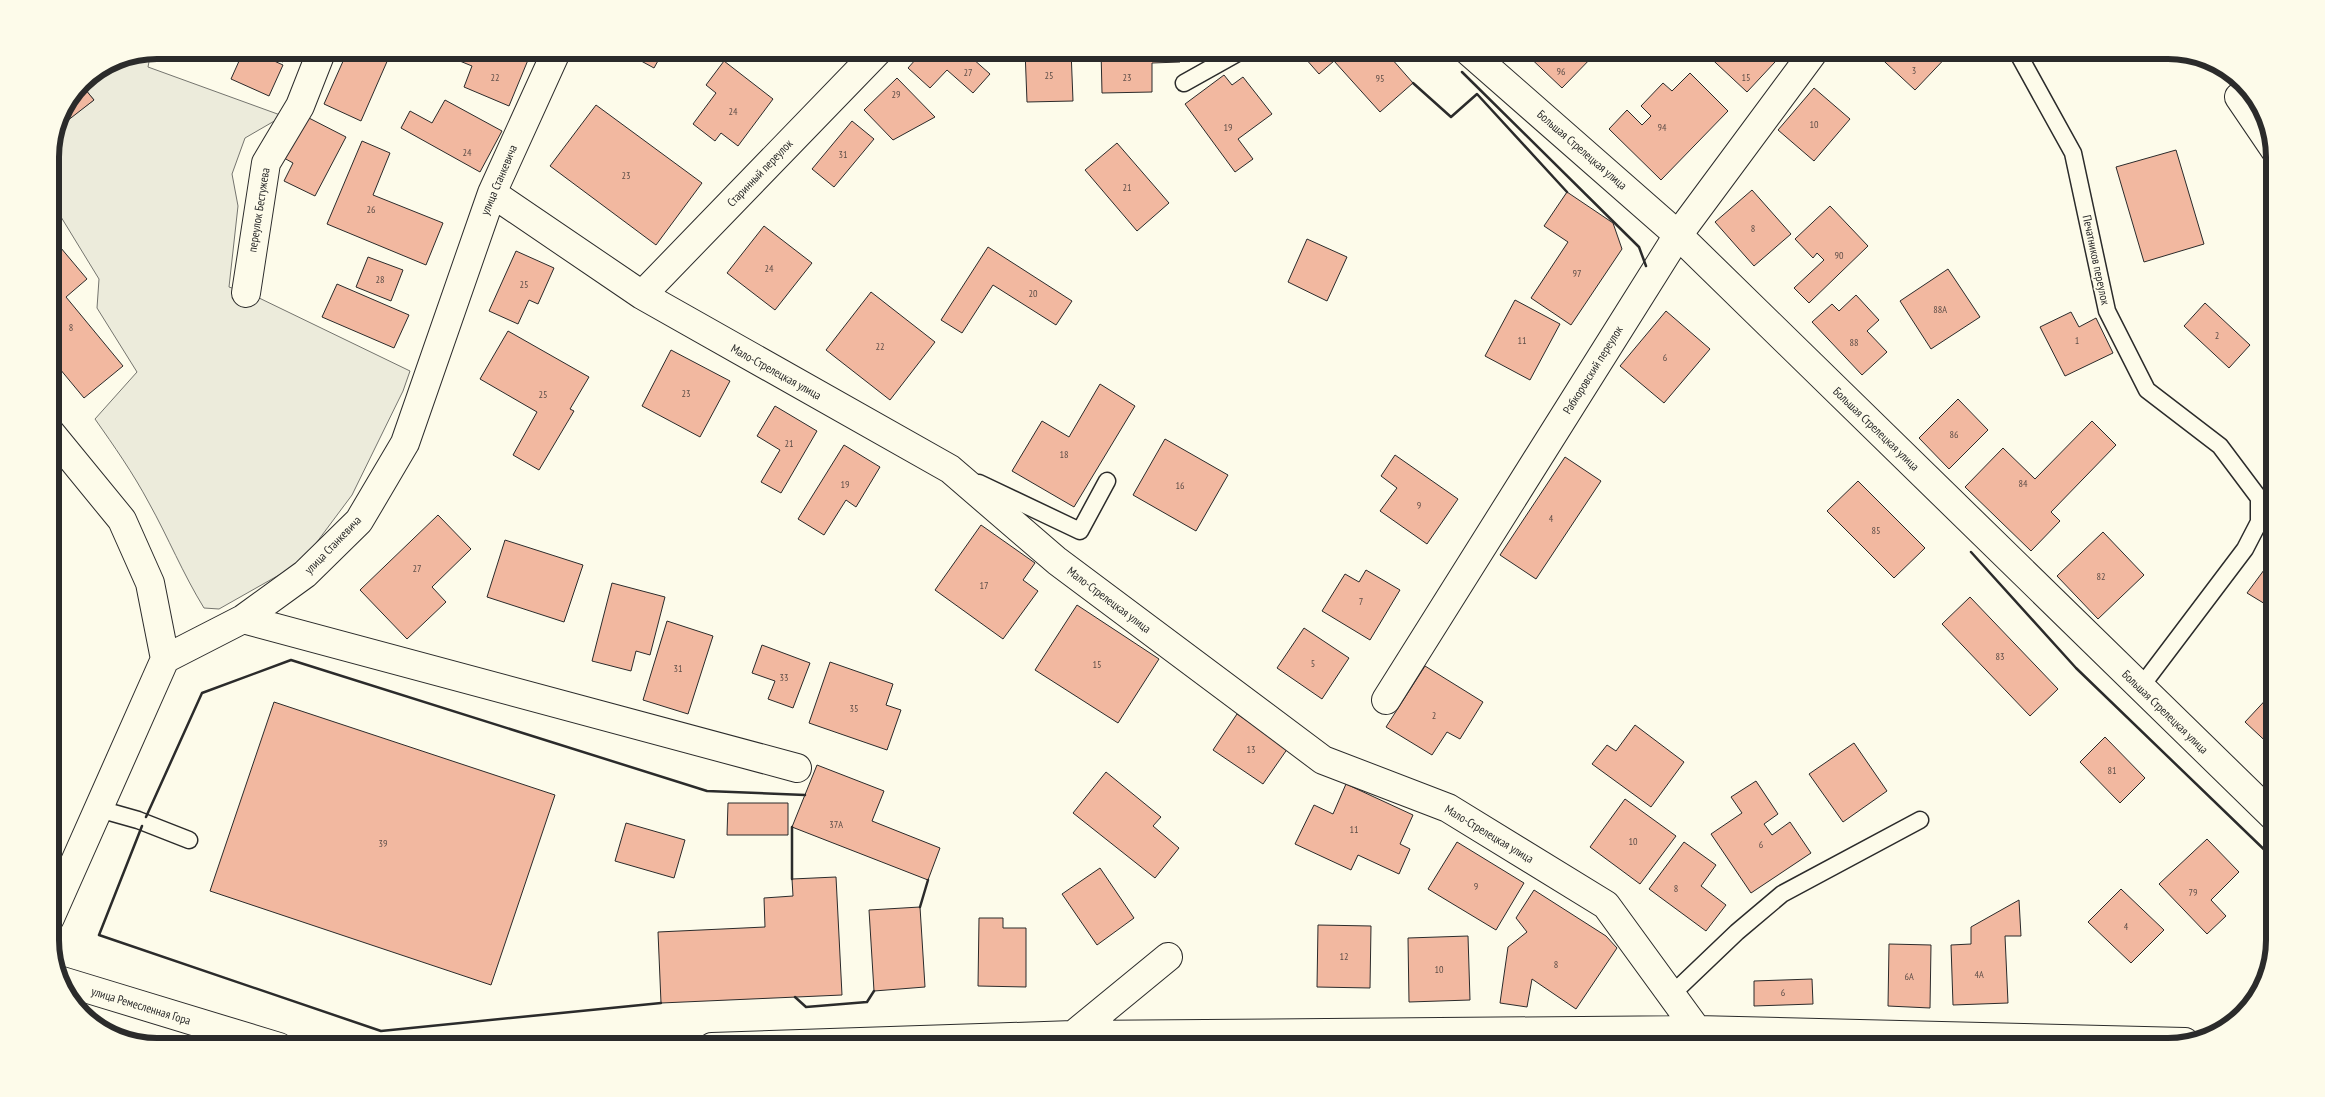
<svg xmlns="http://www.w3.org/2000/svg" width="2325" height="1097" font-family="'PT Sans Narrow',sans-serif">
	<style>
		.green { fill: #ecebdb; stroke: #74746e }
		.building { fill: #f2b8a0; stroke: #2b2b2b }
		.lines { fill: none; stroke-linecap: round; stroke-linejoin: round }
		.service-casing { stroke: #2b2b2b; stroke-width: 19 }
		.minor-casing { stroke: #2b2b2b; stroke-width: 30 }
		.tertiary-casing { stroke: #2b2b2b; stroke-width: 30 }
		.service { stroke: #fdfbea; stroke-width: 16 }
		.minor { stroke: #fdfbea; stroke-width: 28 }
		.tertiary { stroke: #fdfbea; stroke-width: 28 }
		.fence { stroke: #2b2b2b; stroke-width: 1; stroke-dasharray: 6 2.5; stroke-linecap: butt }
		.wall { stroke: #2b2b2b; stroke-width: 2.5 }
		.labels { text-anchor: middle; stroke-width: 4; stroke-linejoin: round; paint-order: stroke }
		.number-label { font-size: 10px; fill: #5d4e48 }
		.street-label { font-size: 12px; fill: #2b2b2b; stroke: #fdfbea }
		.rim { fill: none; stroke: #2b2b2b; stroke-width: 6 }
	</style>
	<rect width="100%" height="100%" fill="#fdfbea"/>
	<path class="green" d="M 151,51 L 148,67 L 283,116 L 245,138 L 232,174 L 238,206 L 229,287 L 255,296 L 410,371 L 403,391 L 352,495 L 302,562 L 219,609 L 204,608 C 183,574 168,537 149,503 C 133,473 114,446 95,419 L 137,372 L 97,308 L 99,279 L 50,199 L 50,150 L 58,116 L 61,112 L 67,120 L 94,100 L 80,83 L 81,81 L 116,58 Z"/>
	<path class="building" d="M 244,50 L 250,50 L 283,65 L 269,96 L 231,79 Z
		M 259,50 L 288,50 L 283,62 Z
		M 348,50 L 372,50 L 389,57 L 361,121 L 324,104 Z
		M 453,50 L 503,50 L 528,60 L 509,106 L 464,87 L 472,66 L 450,57 Z
		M 621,50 L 664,50 L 654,68 Z
		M 924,50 L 963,50 L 990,74 L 973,93 L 947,70 L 930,88 L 908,68 Z
		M 1025,50 L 1071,50 L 1073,101 L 1027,102 Z
		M 1101,50 L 1180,50 L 1180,62 L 1152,63 L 1152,92 L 1102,93 Z
		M 1298,50 L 1384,50 L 1413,83 L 1380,112 L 1334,61 L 1319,74 Z
		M 1522,50 L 1593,50 L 1596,53 L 1562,88 Z
		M 1702,50 L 1762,50 L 1775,62 L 1747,92 Z
		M 1872,50 L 1953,50 L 1915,90 Z
		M 724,61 L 773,99 L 738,146 L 721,133 L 715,141 L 693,124 L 716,93 L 706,85 Z
		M 2215,63 L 2227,72 L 2214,69 Z
		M 1690,73 L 1728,111 L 1661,180 L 1609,129 L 1627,110 L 1642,125 L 1651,116 L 1641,106 L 1663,83 L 1672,91 Z
		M 1224,75 L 1232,85 L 1243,77 L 1272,114 L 1238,139 L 1253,159 L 1235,172 L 1185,104 Z
		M 897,78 L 935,117 L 893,140 L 864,110 Z
		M 80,83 L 94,100 L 67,121 L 61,112 Z
		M 1814,88 L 1850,119 L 1814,161 L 1778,130 Z
		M 445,100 L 502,131 L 480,172 L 401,128 L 410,111 L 432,123 Z
		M 596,105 L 702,183 L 656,245 L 550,166 Z
		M 305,116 L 346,137 L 315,196 L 284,181 L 293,163 L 284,158 Z
		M 852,121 L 874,139 L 834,187 L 812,169 Z
		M 362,141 L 390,153 L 373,195 L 443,223 L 426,265 L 327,224 Z
		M 1117,143 L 1169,203 L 1137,231 L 1085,170 Z
		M 2176,150 L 2204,244 L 2144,262 L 2116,167 Z
		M 1752,190 L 1791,234 L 1754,266 L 1715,222 Z
		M 1567,192 L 1613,223 L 1622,249 L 1571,325 L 1531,298 L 1568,242 L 1544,226 Z
		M 1830,206 L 1868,246 L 1809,303 L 1794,288 L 1824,260 L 1817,253 L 1813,258 L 1795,239 Z
		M 764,226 L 812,263 L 775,310 L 727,273 Z
		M 50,235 L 87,279 L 66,297 L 123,366 L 84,398 L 50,357 Z
		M 1307,239 L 1347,257 L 1327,301 L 1288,282 Z
		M 988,247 L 1072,301 L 1056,325 L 993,285 L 962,333 L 941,320 Z
		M 516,251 L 554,268 L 538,304 L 529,300 L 518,324 L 489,311 Z
		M 368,257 L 403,270 L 391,301 L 356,287 Z
		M 1948,269 L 1980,317 L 1931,349 L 1900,301 Z
		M 337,284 L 409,315 L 394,348 L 322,317 Z
		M 871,292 L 935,342 L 890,400 L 826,350 Z
		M 1856,295 L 1879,320 L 1867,331 L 1887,352 L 1862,375 L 1812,322 L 1832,304 L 1839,311 Z
		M 1515,300 L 1560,324 L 1530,380 L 1485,356 Z
		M 2205,303 L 2250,345 L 2229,368 L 2184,326 Z
		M 1666,311 L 1710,349 L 1664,403 L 1620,366 Z
		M 2071,312 L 2079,327 L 2096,318 L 2113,353 L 2065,376 L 2040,327 Z
		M 508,331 L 589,377 L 570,409 L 574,411 L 539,470 L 513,455 L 537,412 L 480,379 Z
		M 671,350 L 730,381 L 700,437 L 642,406 Z
		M 1100,384 L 1135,406 L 1074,507 L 1012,471 L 1042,421 L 1069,437 Z
		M 1958,399 L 1988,430 L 1949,469 L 1919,438 Z
		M 775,406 L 817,431 L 781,493 L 761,482 L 780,450 L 757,436 Z
		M 2092,421 L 2116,445 L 2051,512 L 2060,521 L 2031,551 L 1965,487 L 2003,448 L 2035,479 Z
		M 1165,439 L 1228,475 L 1196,531 L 1133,495 Z
		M 844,445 L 880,467 L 856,507 L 846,500 L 824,535 L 798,519 Z
		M 1395,455 L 1458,499 L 1427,544 L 1380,511 L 1397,488 L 1381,476 Z
		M 1565,457 L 1601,481 L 1536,579 L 1500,555 Z
		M 1858,481 L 1925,548 L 1894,578 L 1827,511 Z
		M 438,515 L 471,549 L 432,587 L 446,602 L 407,639 L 360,590 Z
		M 981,525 L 1035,563 L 1023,580 L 1038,591 L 1003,639 L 935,590 Z
		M 2103,532 L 2144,575 L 2098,619 L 2057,576 Z
		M 505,540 L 583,565 L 564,622 L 487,597 Z
		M 50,551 L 55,575 L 50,593 Z
		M 1366,570 L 1400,590 L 1370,640 L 1322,611 L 1345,574 L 1359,582 Z
		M 2264,570 L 2275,576 L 2275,610 L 2247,593 Z
		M 612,583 L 665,597 L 650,655 L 636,651 L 631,671 L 592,661 Z
		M 1970,597 L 2058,689 L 2030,716 L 1942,624 Z
		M 1077,605 L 1159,659 L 1118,723 L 1035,670 Z
		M 667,621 L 713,636 L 688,714 L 643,700 Z
		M 1304,628 L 1349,658 L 1322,699 L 1277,668 Z
		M 762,645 L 810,663 L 793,708 L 768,699 L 775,681 L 752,673 Z
		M 830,662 L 893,684 L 886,705 L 901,710 L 887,750 L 809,723 Z
		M 1425,666 L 1483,702 L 1460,739 L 1447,732 L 1432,755 L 1386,727 Z
		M 2273,692 L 2275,694 L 2275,750 L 2245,722 Z
		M 274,702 L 555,795 L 491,985 L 210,891 Z
		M 1237,714 L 1288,748 L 1263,784 L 1213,750 Z
		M 1635,725 L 1684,762 L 1651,807 L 1592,764 L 1607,745 L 1616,751 Z
		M 2105,737 L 2145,778 L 2120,803 L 2080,762 Z
		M 1854,743 L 1887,791 L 1843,822 L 1809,774 Z
		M 817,765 L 884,791 L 872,821 L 940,848 L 928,880 L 792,827 Z
		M 1106,772 L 1161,817 L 1153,826 L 1179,848 L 1155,878 L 1073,813 Z
		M 1756,781 L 1778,814 L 1764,824 L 1772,835 L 1790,822 L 1811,853 L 1751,893 L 1711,834 L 1742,813 L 1731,797 Z
		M 1346,784 L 1413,815 L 1400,844 L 1410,849 L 1399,874 L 1358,855 L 1351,870 L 1295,844 L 1314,805 L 1333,814 Z
		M 1625,799 L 1676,836 L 1640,884 L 1590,847 Z
		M 728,803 L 788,803 L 788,835 L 727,835 Z
		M 626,823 L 685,840 L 674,878 L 615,861 Z
		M 2207,839 L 2239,872 L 2211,900 L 2226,916 L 2207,934 L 2159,884 Z
		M 1457,842 L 1524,883 L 1496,930 L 1428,889 Z
		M 1684,842 L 1716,865 L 1701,886 L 1726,905 L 1706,931 L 1649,889 Z
		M 1100,868 L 1134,918 L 1097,945 L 1062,894 Z
		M 836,877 L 842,995 L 661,1003 L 658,932 L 765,927 L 764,898 L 793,896 L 792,879 Z
		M 2121,889 L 2164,930 L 2131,963 L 2088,922 Z
		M 1534,890 L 1606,936 L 1617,948 L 1576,1009 L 1532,979 L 1527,1007 L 1500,1003 L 1508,947 L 1527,932 L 1516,918 Z
		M 2019,900 L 2021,936 L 2005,936 L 2008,1003 L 1953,1005 L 1951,945 L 1971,944 L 1971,927 Z
		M 920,907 L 925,987 L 874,991 L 869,910 Z
		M 979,918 L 1003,918 L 1003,928 L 1026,928 L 1026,987 L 978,986 Z
		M 1318,925 L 1371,926 L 1370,988 L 1317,987 Z
		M 1468,936 L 1470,1000 L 1409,1002 L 1408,938 Z
		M 1889,944 L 1931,945 L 1930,1008 L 1888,1006 Z
		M 1812,979 L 1813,1004 L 1754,1006 L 1754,981 Z
		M 124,1036 L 150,1046 L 122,1040 Z"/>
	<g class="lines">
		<g class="service-casing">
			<path id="service" d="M 2016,50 L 2073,153 L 2107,311 L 2147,390 L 2220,446 L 2259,498 L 2259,522 L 2245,549 L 2140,688
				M 1184,83 L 1243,50
				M 979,483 L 1080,531 L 1107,481
				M 99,809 L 138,820 L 189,840
				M 1671,995 L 1737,932 L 1782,894 L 1920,820"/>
		</g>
		<g class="minor-casing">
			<path id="minor" d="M 2239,97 L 2275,150
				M 492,193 L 642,295 L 950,469 L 1057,561 L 1323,760 L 1448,808 L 1606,905 L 1697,1030
				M 246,293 L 266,163 L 300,106 L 322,50
				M 642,295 L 879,50
				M 50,432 L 122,520 L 150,583 L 165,659
				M 243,619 L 797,768
				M 1386,700 L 1678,235 L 1815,50
				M 50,918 L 165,659 L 243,619 L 305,574 L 359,521 L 405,443 L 492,193 L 557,50
				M 62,981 L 279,1047
				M 1073,1035 L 1168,957
				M 712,1047 L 1073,1035 L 1697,1030 L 2185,1042"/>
		</g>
		<g class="tertiary-casing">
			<path id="tertiary" d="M 1467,50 L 1678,235 L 2275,818"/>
		</g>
		<use href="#service" class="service"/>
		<use href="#minor" class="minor"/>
		<use href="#tertiary" class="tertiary"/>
		<path class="fence" d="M 105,1030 L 124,1036"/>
		<path class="wall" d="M 1462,72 L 1639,247 L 1646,266
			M 1413,83 L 1451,117 L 1477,94 L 1567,192
			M 1971,552 L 2076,668 L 2275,860
			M 146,817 L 202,693 L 291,660 L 707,791 L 805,795
			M 142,826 L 99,935 L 381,1031 L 661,1003
			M 792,879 L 792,827
			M 920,907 L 928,880
			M 795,997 L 806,1007 L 867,1002 L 874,991"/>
	</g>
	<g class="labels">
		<g class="number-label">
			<text x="1914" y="74">3</text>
			<text x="1561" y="75">96</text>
			<text x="968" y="76">27</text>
			<text x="1049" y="79">25</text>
			<text x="495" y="81">22</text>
			<text x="1127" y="81">23</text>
			<text x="1746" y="81">15</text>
			<text x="1380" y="82">95</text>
			<text x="896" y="98">29</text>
			<text x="733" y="115">24</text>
			<text x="1814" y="128">10</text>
			<text x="1228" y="131">19</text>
			<text x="1662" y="131">94</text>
			<text x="467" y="156">24</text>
			<text x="843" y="158">31</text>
			<text x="626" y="179">23</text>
			<text x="1127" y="191">21</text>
			<text x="371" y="213">26</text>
			<text x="1753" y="232">8</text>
			<text x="1839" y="259">90</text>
			<text x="769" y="272">24</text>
			<text x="1577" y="277">97</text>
			<text x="380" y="283">28</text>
			<text x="524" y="288">25</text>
			<text x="1033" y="297">20</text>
			<text x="1940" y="313">88А</text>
			<text x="71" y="331">8</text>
			<text x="2217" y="339">2</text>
			<text x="1522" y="344">11</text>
			<text x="2077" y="344">1</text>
			<text x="1854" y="346">88</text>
			<text x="880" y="350">22</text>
			<text x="1665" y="361">6</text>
			<text x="686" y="397">23</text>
			<text x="543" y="398">25</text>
			<text x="1954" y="438">86</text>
			<text x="789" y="447">21</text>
			<text x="1064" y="458">18</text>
			<text x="2023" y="487">84</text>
			<text x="845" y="488">19</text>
			<text x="1180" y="489">16</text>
			<text x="1419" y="509">9</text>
			<text x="1551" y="522">4</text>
			<text x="1876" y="534">85</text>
			<text x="417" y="572">27</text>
			<text x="2101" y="580">82</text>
			<text x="984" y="589">17</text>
			<text x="1361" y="605">7</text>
			<text x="2000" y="660">83</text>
			<text x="1313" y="667">5</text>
			<text x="1097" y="668">15</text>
			<text x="678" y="672">31</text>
			<text x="784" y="681">33</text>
			<text x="854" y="712">35</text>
			<text x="1434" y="719">2</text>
			<text x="1251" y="753">13</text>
			<text x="2112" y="774">81</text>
			<text x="836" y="828">37А</text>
			<text x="1354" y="833">11</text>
			<text x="1633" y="845">10</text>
			<text x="383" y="847">39</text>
			<text x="1761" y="848">6</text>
			<text x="1476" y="890">9</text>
			<text x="1676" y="892">8</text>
			<text x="2193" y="896">79</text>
			<text x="2126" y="930">4</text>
			<text x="1344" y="960">12</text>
			<text x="1556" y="968">8</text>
			<text x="1439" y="973">10</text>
			<text x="1979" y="978">4А</text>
			<text x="1909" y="980">6А</text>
			<text x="1783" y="996">6</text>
		</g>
		<g class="street-label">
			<text transform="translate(1582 150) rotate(41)" y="4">Большая Стрелецкая улица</text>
			<text transform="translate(760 173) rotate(-46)" y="4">Старинный переулок</text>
			<text transform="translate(499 180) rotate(-67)" y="4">улица Станкевича</text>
			<text transform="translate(259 210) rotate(-81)" y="4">переулок Бестужева</text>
			<text transform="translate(2096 260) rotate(78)" y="4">Печатников переулок</text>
			<text transform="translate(1593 370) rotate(-58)" y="4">Рабкоровский переулок</text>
			<text transform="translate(776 372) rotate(29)" y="4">Мало-Стрелецкая улица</text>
			<text transform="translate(1876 429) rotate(44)" y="4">Большая Стрелецкая улица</text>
			<text transform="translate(333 545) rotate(-46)" y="4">улица Станкевича</text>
			<text transform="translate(1109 600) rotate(37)" y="4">Мало-Стрелецкая улица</text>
			<text transform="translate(2165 712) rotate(44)" y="4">Большая Стрелецкая улица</text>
			<text transform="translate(1489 834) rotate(31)" y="4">Мало-Стрелецкая улица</text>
			<text transform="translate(141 1006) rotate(17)" y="4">улица Ремесленная Гора</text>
		</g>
	</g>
	<path d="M0 0H2325V1097H0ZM157 59H2168A98 98 0 0 1 2266 157V940A98 98 0 0 1 2168 1038H157A98 98 0 0 1 59 940V157A98 98 0 0 1 157 59Z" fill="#fdfbea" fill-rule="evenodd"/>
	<path class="rim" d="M157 59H2168A98 98 0 0 1 2266 157V940A98 98 0 0 1 2168 1038H157A98 98 0 0 1 59 940V157A98 98 0 0 1 157 59Z"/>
</svg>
